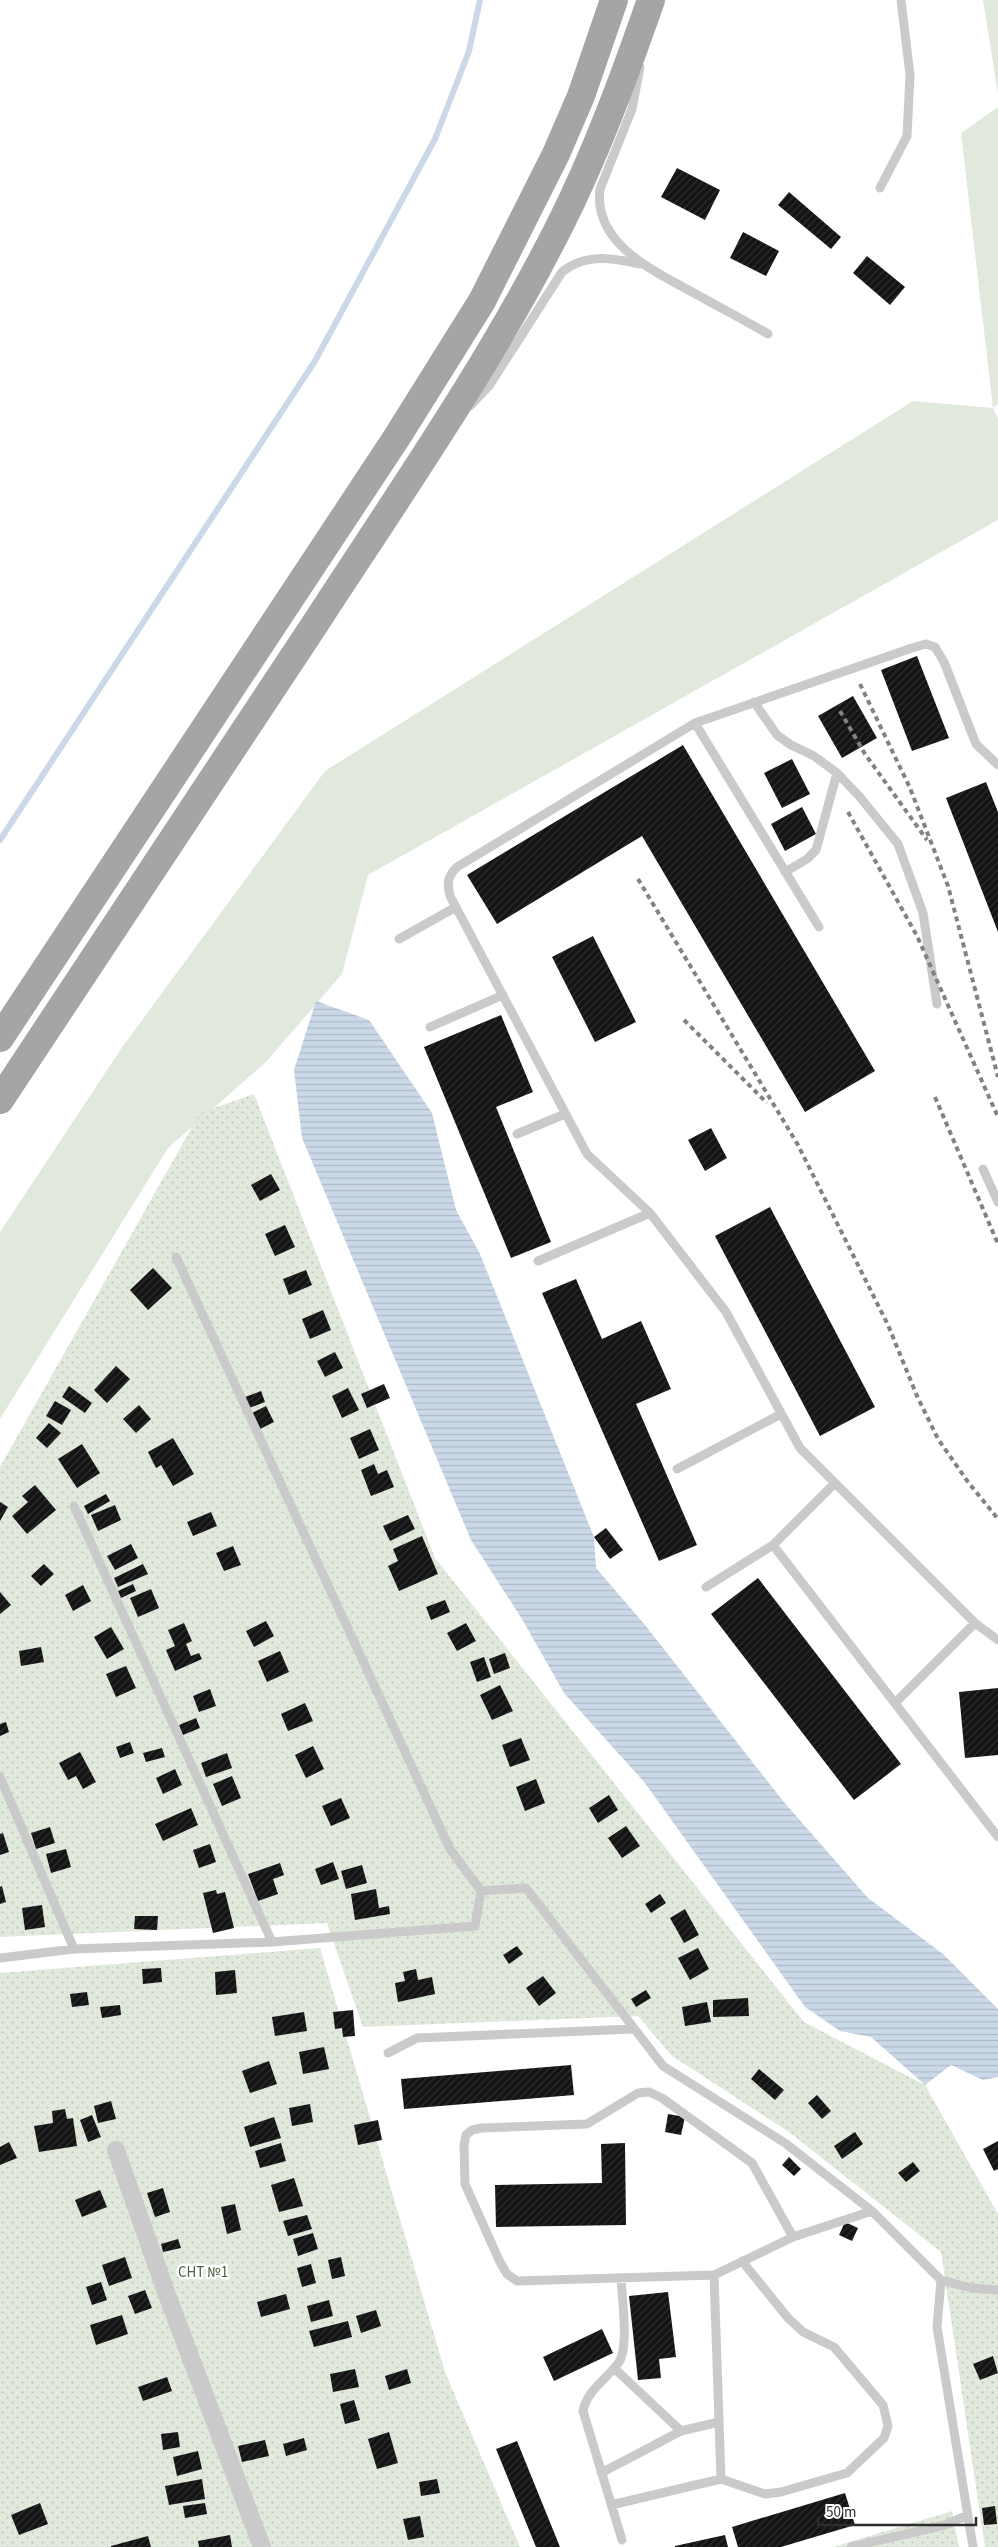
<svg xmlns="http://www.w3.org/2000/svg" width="998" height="2547" font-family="'Source Sans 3',sans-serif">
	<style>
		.grass { fill: #e1e9dc }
		.garden { fill: url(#garden-dots) }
		.water { fill: url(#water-rules) }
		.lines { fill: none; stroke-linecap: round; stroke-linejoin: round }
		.stream { stroke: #cad8e7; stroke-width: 6 }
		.building { fill: url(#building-hatch) }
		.service { stroke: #cacaca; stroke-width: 9 }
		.minor { stroke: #cacaca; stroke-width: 18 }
		.primary { stroke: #a5a5a5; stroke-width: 28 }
		.rail { stroke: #828282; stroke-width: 4; stroke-dasharray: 5 4; stroke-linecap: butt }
		.labels { text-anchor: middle; stroke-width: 5; stroke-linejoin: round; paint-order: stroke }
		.park-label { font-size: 15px; fill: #4c6340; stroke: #fff }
	</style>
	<defs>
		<pattern id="garden-dots" width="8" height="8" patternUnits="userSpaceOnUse" patternTransform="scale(1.25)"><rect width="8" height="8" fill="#e1e9dc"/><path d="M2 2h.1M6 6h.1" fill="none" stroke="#c1c8bd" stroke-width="1.8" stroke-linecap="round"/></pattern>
		<pattern id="water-rules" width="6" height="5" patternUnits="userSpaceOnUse" patternTransform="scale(1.25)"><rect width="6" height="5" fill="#cad8e7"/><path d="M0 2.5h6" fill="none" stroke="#aebac6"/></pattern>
		<pattern id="building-hatch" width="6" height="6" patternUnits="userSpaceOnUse" patternTransform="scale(1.25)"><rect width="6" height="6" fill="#141414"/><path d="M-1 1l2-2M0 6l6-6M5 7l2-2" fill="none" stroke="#2e2e2e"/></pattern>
	</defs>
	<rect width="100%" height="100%" fill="#fff"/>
	<path class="grass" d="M 983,0 L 998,0 L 998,94 Z
		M 998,107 L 998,403 L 993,408 L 998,419 L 998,520 L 368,875 L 342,974 L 266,1062 L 168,1148 L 0,1419 L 0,1232 L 123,1046 L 325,771 L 913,401 L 993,408 L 961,133 Z"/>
	<path class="garden" d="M 254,1094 L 435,1558 L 804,2022 L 925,2085 L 998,2214 L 998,2547 L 985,2547 L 941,2252 L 789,2132 L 672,2056 L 638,2016 L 363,2027 L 327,1923 L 0,1937 L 0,1467 L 200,1113 Z
		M 320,1948 L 445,2372 L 520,2547 L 0,2547 L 0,1973 Z
		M 952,2511 L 959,2547 L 833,2547 Z"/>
	<path class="water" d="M 316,1001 L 369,1020 L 432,1113 L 456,1210 L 480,1254 L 594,1537 L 596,1568 L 645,1625 L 783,1801 L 868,1898 L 943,1954 L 998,2009 L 998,2077 L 983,2080 L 951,2065 L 925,2085 L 871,2037 L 840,2031 L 805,2007 L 645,1783 L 564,1693 L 522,1619 L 471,1540 L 302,1138 L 294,1070 Z"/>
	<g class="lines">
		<path class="stream" d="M 0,840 L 315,361 L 435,139 L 469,51 L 480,0"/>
	</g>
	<path class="building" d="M 677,168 L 720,190 L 705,220 L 661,197 Z
		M 789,192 L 841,237 L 831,249 L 778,205 Z
		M 743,232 L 779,251 L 766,276 L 730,258 Z
		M 867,256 L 905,287 L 890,305 L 853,273 Z
		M 917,656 L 949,738 L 912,751 L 881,670 Z
		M 853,696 L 877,738 L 842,758 L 818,716 Z
		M 683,745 L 875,1071 L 805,1112 L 642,836 L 497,924 L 467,875 Z
		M 792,759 L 810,794 L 782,808 L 764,773 Z
		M 986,782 L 998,812 L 998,932 L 946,798 Z
		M 802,807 L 816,834 L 785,851 L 771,824 Z
		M 593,936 L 636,1022 L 595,1042 L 552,957 Z
		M 501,1015 L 533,1092 L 496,1107 L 551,1242 L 511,1258 L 424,1047 Z
		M 711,1128 L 727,1158 L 705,1171 L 688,1140 Z
		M 271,1174 L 280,1190 L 260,1201 L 251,1185 Z
		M 770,1207 L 875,1407 L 820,1436 L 715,1236 Z
		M 285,1225 L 295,1247 L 275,1256 L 265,1234 Z
		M 153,1268 L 172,1288 L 148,1310 L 130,1290 Z
		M 306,1270 L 312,1285 L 289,1295 L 283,1279 Z
		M 576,1279 L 602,1339 L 641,1321 L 671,1389 L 636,1404 L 697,1545 L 659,1561 L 542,1293 Z
		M 323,1310 L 331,1330 L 310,1339 L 302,1319 Z
		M 335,1352 L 343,1368 L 325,1377 L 317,1361 Z
		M 116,1366 L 130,1379 L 107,1403 L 94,1390 Z
		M 384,1384 L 390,1398 L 367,1408 L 361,1394 Z
		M 69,1386 L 92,1403 L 85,1413 L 62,1397 Z
		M 348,1388 L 359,1410 L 342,1418 L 332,1396 Z
		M 261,1391 L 265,1402 L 249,1408 L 245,1397 Z
		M 55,1401 L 71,1410 L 62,1425 L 46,1416 Z
		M 139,1405 L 151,1419 L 136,1433 L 123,1419 Z
		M 266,1406 L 274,1422 L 260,1429 L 252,1413 Z
		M 49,1423 L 61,1433 L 47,1448 L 36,1438 Z
		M 370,1429 L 379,1450 L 359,1459 L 350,1438 Z
		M 173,1438 L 194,1474 L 173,1486 L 161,1465 L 156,1468 L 148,1452 Z
		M 82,1444 L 100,1473 L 77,1488 L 58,1459 Z
		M 374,1464 L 378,1474 L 387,1470 L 394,1487 L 371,1496 L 361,1470 Z
		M 35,1485 L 56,1510 L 27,1534 L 12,1516 L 28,1502 L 22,1496 Z
		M 106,1494 L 110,1501 L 88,1514 L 84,1506 Z
		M 0,1502 L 8,1507 L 0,1521 Z
		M 115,1505 L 121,1520 L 98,1531 L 91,1515 Z
		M 211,1512 L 217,1526 L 193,1536 L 187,1522 Z
		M 408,1515 L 415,1529 L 390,1541 L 383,1526 Z
		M 606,1528 L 623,1550 L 610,1559 L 594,1537 Z
		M 422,1536 L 438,1574 L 399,1591 L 388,1566 L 398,1561 L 393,1549 Z
		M 131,1544 L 138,1558 L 115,1570 L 107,1556 Z
		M 233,1546 L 241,1565 L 224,1571 L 216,1553 Z
		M 44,1564 L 54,1574 L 41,1586 L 31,1576 Z
		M 143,1564 L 148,1574 L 118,1587 L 114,1578 Z
		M 758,1578 L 901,1764 L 854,1800 L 711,1614 Z
		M 133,1584 L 136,1591 L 121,1598 L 118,1591 Z
		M 83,1585 L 91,1601 L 73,1611 L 65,1595 Z
		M 151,1589 L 159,1608 L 138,1617 L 130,1598 Z
		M 0,1592 L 11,1605 L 0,1614 Z
		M 445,1600 L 450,1612 L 431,1620 L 426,1607 Z
		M 266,1621 L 274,1636 L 254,1647 L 246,1631 Z
		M 184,1623 L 192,1641 L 186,1644 L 191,1656 L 199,1653 L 202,1659 L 175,1671 L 166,1650 L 175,1646 L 168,1630 Z
		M 466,1623 L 476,1641 L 457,1651 L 447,1633 Z
		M 111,1627 L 124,1649 L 107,1659 L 94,1637 Z
		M 41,1647 L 44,1662 L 21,1666 L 19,1651 Z
		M 280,1651 L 289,1672 L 267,1682 L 258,1661 Z
		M 505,1653 L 510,1668 L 494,1674 L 489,1659 Z
		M 484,1657 L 491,1677 L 477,1682 L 470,1662 Z
		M 126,1666 L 136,1688 L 116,1697 L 106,1674 Z
		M 500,1685 L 513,1711 L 492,1720 L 480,1695 Z
		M 998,1688 L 998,1755 L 965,1758 L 959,1692 Z
		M 210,1689 L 216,1706 L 199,1712 L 193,1696 Z
		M 305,1703 L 313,1721 L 288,1731 L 281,1714 Z
		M 196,1718 L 200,1728 L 183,1735 L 179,1725 Z
		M 6,1722 L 9,1732 L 0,1736 L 0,1724 Z
		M 521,1738 L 530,1760 L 510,1767 L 502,1745 Z
		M 130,1742 L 134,1753 L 120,1758 L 116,1747 Z
		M 313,1746 L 324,1769 L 306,1778 L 295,1755 Z
		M 162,1748 L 165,1757 L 146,1762 L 143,1753 Z
		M 80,1752 L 96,1782 L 83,1789 L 76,1776 L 68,1780 L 59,1763 Z
		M 227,1753 L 232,1768 L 206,1777 L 201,1763 Z
		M 175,1769 L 182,1785 L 163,1794 L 156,1778 Z
		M 232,1776 L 241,1798 L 222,1806 L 213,1784 Z
		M 536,1779 L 545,1803 L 525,1811 L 516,1787 Z
		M 609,1795 L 618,1810 L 598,1823 L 589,1808 Z
		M 341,1798 L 350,1818 L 331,1826 L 322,1806 Z
		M 191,1808 L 198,1825 L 163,1841 L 155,1824 Z
		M 626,1826 L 640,1846 L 622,1858 L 608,1838 Z
		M 50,1827 L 55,1843 L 36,1849 L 31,1833 Z
		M 3,1833 L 9,1852 L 0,1855 L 0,1834 Z
		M 210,1844 L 216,1862 L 199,1868 L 193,1850 Z
		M 66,1849 L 71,1867 L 51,1873 L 46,1854 Z
		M 333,1862 L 339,1879 L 321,1885 L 315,1869 Z
		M 280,1863 L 284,1875 L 273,1879 L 278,1894 L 258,1901 L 248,1874 Z
		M 362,1865 L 367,1883 L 346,1889 L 341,1871 Z
		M 2,1886 L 6,1902 L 0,1904 L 0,1887 Z
		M 376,1889 L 379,1908 L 389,1906 L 390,1914 L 355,1920 L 351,1894 Z
		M 216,1890 L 217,1894 L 225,1892 L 234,1928 L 213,1933 L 203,1893 Z
		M 660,1894 L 666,1903 L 651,1913 L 645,1904 Z
		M 42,1905 L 45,1927 L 25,1930 L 22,1908 Z
		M 685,1909 L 699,1935 L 684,1943 L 670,1918 Z
		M 135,1916 L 158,1916 L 157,1930 L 134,1929 Z
		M 517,1946 L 523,1954 L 509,1964 L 503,1955 Z
		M 698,1948 L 709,1969 L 690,1980 L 678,1958 Z
		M 161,1968 L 162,1982 L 143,1984 L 142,1969 Z
		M 416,1969 L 418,1980 L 432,1977 L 435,1994 L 398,2002 L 395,1983 L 405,1981 L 403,1972 Z
		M 235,1970 L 237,1993 L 216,1995 L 215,1972 Z
		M 543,1976 L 556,1993 L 539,2006 L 526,1988 Z
		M 646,1990 L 651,1998 L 636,2007 L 631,1999 Z
		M 87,1992 L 89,2005 L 72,2007 L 70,1994 Z
		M 748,1998 L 749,2016 L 713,2017 L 713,2000 Z
		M 707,2002 L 711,2022 L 685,2026 L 682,2007 Z
		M 120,2005 L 121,2015 L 102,2018 L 100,2007 Z
		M 353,2010 L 355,2036 L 343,2037 L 342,2028 L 335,2029 L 333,2012 Z
		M 304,2012 L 307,2031 L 275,2036 L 272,2017 Z
		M 324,2047 L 329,2069 L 303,2074 L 299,2052 Z
		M 269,2061 L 277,2084 L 250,2093 L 242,2071 Z
		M 571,2065 L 574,2095 L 404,2109 L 401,2079 Z
		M 759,2069 L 784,2090 L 775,2100 L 751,2079 Z
		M 817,2095 L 831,2111 L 822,2119 L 808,2103 Z
		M 111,2101 L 116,2119 L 98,2123 L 94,2106 Z
		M 310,2104 L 313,2122 L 292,2126 L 289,2108 Z
		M 65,2109 L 67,2119 L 73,2118 L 77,2146 L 39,2152 L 34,2126 L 53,2123 L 52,2111 Z
		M 668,2114 L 685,2117 L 681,2135 L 665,2132 Z
		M 92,2115 L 101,2137 L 88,2142 L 80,2120 Z
		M 274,2117 L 281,2138 L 250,2147 L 244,2127 Z
		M 378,2120 L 382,2140 L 358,2145 L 354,2125 Z
		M 855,2132 L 863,2144 L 842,2159 L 834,2146 Z
		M 998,2141 L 998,2169 L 994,2171 L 983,2149 Z
		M 9,2142 L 17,2158 L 0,2165 L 0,2147 Z
		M 281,2143 L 286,2161 L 260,2168 L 255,2151 Z
		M 625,2143 L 626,2225 L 496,2227 L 495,2185 L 602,2183 L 601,2144 Z
		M 789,2157 L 801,2169 L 794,2176 L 782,2165 Z
		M 913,2162 L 920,2171 L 906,2182 L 898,2173 Z
		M 294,2178 L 303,2206 L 279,2212 L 271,2185 Z
		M 163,2188 L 170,2212 L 155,2217 L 147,2193 Z
		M 100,2190 L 107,2207 L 82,2217 L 75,2200 Z
		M 235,2204 L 241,2230 L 227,2234 L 221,2207 Z
		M 307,2215 L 312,2229 L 288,2236 L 283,2221 Z
		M 845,2222 L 858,2228 L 852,2241 L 839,2235 Z
		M 313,2233 L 318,2249 L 298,2256 L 293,2239 Z
		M 178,2239 L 181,2248 L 163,2252 L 161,2244 Z
		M 125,2257 L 132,2278 L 109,2286 L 102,2265 Z
		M 341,2257 L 345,2276 L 332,2279 L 328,2260 Z
		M 311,2264 L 316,2283 L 302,2287 L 297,2268 Z
		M 101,2282 L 107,2300 L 92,2305 L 86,2287 Z
		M 145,2290 L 152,2308 L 135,2314 L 128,2296 Z
		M 668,2292 L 676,2357 L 659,2359 L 661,2378 L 638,2380 L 629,2296 Z
		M 286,2294 L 290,2309 L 261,2317 L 257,2302 Z
		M 329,2300 L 333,2316 L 311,2322 L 307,2306 Z
		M 376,2310 L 381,2326 L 361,2333 L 356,2316 Z
		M 122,2315 L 128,2334 L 96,2345 L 90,2325 Z
		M 348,2321 L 352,2337 L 314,2347 L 309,2331 Z
		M 602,2329 L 613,2353 L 554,2381 L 543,2357 Z
		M 993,2356 L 998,2373 L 980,2380 L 973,2364 Z
		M 355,2369 L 359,2387 L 333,2392 L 330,2374 Z
		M 407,2369 L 411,2383 L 389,2390 L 385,2376 Z
		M 167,2377 L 172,2391 L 143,2401 L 138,2387 Z
		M 354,2400 L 360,2420 L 345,2424 L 340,2404 Z
		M 178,2432 L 180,2447 L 163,2450 L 161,2434 Z
		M 389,2432 L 398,2463 L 377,2469 L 368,2439 Z
		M 304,2438 L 307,2450 L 286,2456 L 283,2444 Z
		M 265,2440 L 269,2456 L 242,2462 L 238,2446 Z
		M 517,2441 L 560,2547 L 536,2547 L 496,2449 Z
		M 198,2451 L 202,2469 L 177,2476 L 173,2457 Z
		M 202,2479 L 205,2499 L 169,2505 L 165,2486 Z
		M 437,2479 L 440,2493 L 421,2496 L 419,2482 Z
		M 845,2493 L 855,2525 L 781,2547 L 738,2547 L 732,2527 Z
		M 40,2503 L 48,2524 L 19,2535 L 11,2515 Z
		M 205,2503 L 207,2514 L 185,2518 L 183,2506 Z
		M 995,2506 L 997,2524 L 984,2525 L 982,2508 Z
		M 420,2516 L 424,2537 L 408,2540 L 403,2519 Z
		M 230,2535 L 232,2547 L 199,2547 L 198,2541 Z
		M 725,2535 L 728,2547 L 675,2547 L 675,2546 Z
		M 148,2536 L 151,2547 L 111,2547 L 111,2546 Z"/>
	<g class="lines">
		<path class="service" d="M 640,67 L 632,109 L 600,189 C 593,244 654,271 694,293 C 719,307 744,320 768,334
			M 880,188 L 907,136 L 910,75 L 901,0
			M 470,406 L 489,386 L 562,272 C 585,253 612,258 640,264
			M 754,702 L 777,735 L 791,745 L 814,756 L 837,773 L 859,796 L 898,844 L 923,913 L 937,1004
			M 695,723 L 819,927
			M 998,765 L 976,744 L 944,662 L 935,647 L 926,644 L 915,647 L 695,723 L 457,867 C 447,877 447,883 450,896 L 587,1154 L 650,1213 L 726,1312 L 800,1448 L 975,1623 L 998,1640
			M 785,872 L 807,859 L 816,850 L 837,773
			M 399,939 L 456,907
			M 430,1027 L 503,995
			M 517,1134 L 565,1114
			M 983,1169 L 998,1202
			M 538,1261 L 650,1213
			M 677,1469 L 781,1414
			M 74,1506 L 272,1942
			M 773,1545 L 998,1837
			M 706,1587 L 773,1545 L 835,1483
			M 895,1703 L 975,1623
			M 0,1777 L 74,1949
			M 481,1891 L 526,1888 L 663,2066 L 785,2143 L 872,2211 L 941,2280 L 971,2288 L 998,2290
			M 0,1958 L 74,1949 L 272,1942 L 475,1926 L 481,1891 L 450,1849 L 176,1257
			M 388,2053 L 417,2038 L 633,2029
			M 714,2275 L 793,2237 L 872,2211
			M 621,2278 C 622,2298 629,2347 619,2362 C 607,2379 587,2390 583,2411 L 622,2540
			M 941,2280 L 937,2327 L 973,2547
			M 614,2368 L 681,2431 L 719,2422
			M 601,2473 L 681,2431
			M 721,2479 L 714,2275 L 517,2281 L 507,2274 L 499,2260 L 465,2184 L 464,2146 L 466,2135 L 472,2130 L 482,2128 L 587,2124 L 638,2093 L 649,2092 L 662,2098 L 752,2163 L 793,2237
			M 611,2505 L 721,2479 L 765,2494 L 781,2492 L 847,2473 L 884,2438 L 888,2426 L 883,2405 L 834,2347 L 803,2332 L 788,2318 L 742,2261
			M 851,2547 L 945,2525 L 968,2515"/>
		<path class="minor" d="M 116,2150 L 166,2292 L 262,2547"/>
		<path class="primary" d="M 0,1038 L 397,437 L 482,301 L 556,154 L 581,96 L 614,0
			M 0,1100 C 105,943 209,785 313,627 C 398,496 489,366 559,227 C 596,154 624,77 651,0"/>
		<path class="rail" d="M 860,684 L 910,788 L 948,886 L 998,1077
			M 840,711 L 865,754 L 927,840
			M 848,812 L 917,936 L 998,1117
			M 638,879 L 798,1145 L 888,1325 L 917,1396 L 938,1439 L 968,1482 L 998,1519
			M 684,1020 L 767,1103
			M 935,1097 L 998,1244"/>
	</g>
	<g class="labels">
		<g class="park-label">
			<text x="203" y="2277">СНТ №1</text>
		</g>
	</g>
	<path d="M818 2517v8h158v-8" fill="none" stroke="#2d2d2d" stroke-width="2.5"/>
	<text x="826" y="2517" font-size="15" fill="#2d2d2d" stroke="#ffffff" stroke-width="4" paint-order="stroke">50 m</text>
</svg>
